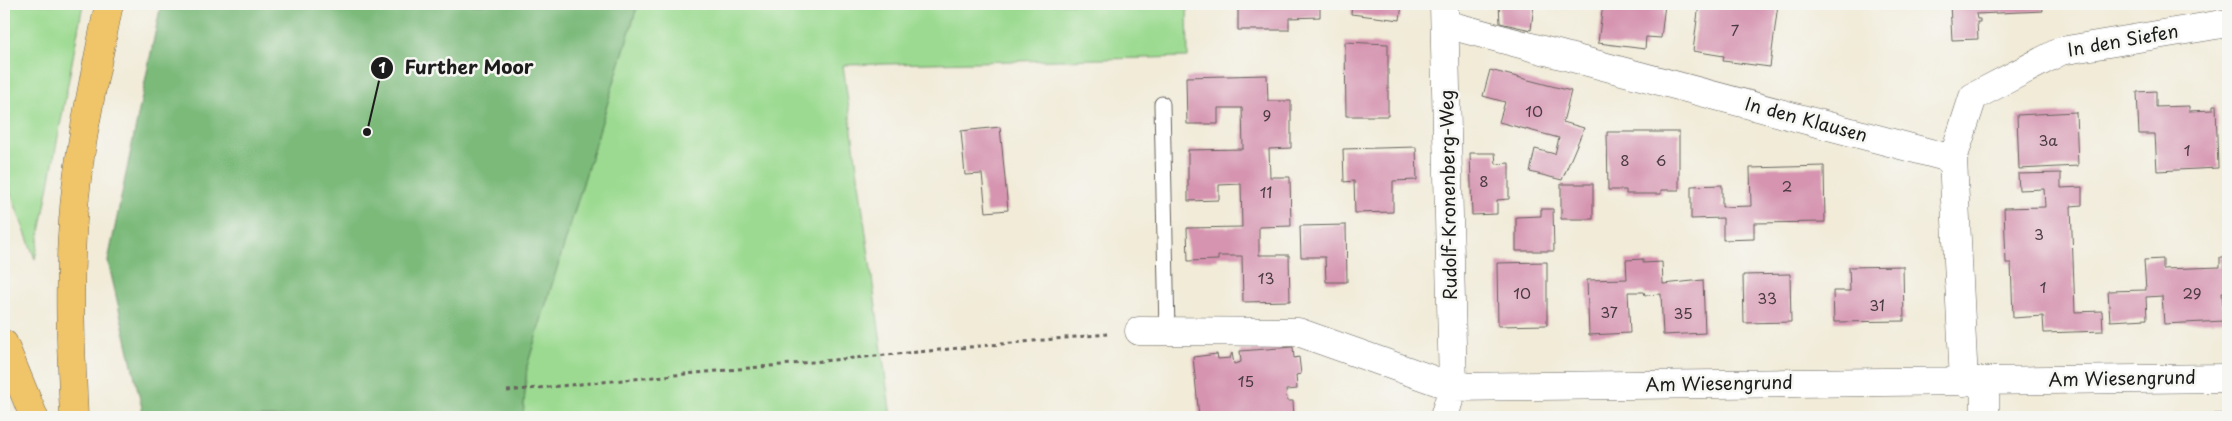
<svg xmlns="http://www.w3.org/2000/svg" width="2232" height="421" font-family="'Playpen Sans',sans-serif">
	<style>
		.green { fill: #9bda90; stroke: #5c7b56 }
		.forest { fill: #7cba7a; stroke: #4c6b4b }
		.building { fill: #d694b0 }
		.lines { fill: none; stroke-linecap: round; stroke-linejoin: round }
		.lane-casing { stroke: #67645e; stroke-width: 17 }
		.street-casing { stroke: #67645e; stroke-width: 29 }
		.highway-casing { stroke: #67645e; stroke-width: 29 }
		.path { stroke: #67645e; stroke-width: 3; stroke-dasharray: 4 4; stroke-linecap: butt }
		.lane { stroke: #fff; stroke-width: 15 }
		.street { stroke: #fff; stroke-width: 28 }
		.highway { stroke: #f0c469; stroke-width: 28 }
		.labels { text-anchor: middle; stroke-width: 5; stroke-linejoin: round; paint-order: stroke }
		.number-label { font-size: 15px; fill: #4a3a41 }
		.street-label { font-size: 18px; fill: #1c1c1c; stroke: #f6f6f2 }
		.leader { fill: none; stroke: #1c1c1c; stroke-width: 2 }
		.callout-dot { fill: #1c1c1c; stroke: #f6f6f2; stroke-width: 2 }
		.mark-label { font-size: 15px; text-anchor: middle; font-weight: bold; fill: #fff }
		.callout-label { font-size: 19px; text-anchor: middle; font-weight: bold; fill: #1c1c1c; stroke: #f6f6f2; stroke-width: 5; stroke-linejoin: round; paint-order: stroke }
	</style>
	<rect width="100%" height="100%" fill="#f6f6f2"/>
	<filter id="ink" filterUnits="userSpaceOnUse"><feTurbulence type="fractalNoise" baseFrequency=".02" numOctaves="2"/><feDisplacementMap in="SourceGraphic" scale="10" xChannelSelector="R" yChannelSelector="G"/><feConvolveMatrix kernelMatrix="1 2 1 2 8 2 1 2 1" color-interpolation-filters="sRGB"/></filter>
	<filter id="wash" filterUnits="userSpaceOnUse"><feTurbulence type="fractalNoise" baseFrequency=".0096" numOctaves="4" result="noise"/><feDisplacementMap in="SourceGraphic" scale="20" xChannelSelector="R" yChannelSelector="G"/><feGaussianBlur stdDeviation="1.12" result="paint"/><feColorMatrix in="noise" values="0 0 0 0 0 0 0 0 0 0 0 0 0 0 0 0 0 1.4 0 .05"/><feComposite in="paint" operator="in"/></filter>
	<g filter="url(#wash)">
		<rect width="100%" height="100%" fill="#f1ebd8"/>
		<path class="green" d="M 4,4 L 83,4 L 35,259 L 4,175 Z
			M 638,4 L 1187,4 L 1188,57 L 843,65 L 891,417 L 523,417 L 527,366 Z"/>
		<path class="forest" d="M 161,4 L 638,4 L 527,366 L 523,417 L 144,417 L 108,261 Z"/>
		<g id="blocks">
			<path class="building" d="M 1257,4 L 1320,4 L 1320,17 L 1289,18 L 1289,30 L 1238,30 L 1238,8 L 1257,8 Z
				M 1352,4 L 1402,4 L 1400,20 L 1351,14 Z
				M 1499,4 L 1534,4 L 1531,30 L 1500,23 Z
				M 1603,4 L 1665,4 L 1661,38 L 1646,37 L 1645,49 L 1598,43 Z
				M 1699,4 L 1778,4 L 1770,67 L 1723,61 L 1724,56 L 1693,51 Z
				M 1950,4 L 2042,4 L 2043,11 L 1976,14 L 1977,19 L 1980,19 L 1980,22 L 1977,22 L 1978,39 L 1952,40 Z
				M 1345,42 L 1388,44 L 1388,116 L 1346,116 Z
				M 1490,70 L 1571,91 L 1563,122 L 1584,128 L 1562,180 L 1530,172 L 1535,149 L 1555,154 L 1559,138 L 1499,122 L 1505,102 L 1483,96 Z
				M 1267,75 L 1268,101 L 1291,101 L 1291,148 L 1269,149 L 1270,177 L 1290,177 L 1291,226 L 1259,227 L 1259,255 L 1289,255 L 1290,301 L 1243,302 L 1242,256 L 1218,256 L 1218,260 L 1188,261 L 1187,228 L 1242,227 L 1241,184 L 1219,185 L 1219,200 L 1188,201 L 1188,150 L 1243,149 L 1242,108 L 1218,108 L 1218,124 L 1187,124 L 1186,77 Z
				M 2156,91 L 2156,107 L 2189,106 L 2189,111 L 2213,110 L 2213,105 L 2216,105 L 2218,168 L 2157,171 L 2155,134 L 2139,134 L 2137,92 Z
				M 2076,112 L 2078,166 L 2019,169 L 2017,115 Z
				M 1000,127 L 1008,210 L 986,212 L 982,174 L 965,175 L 961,131 Z
				M 1607,132 L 1679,132 L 1679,190 L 1661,190 L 1661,194 L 1626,194 L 1626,190 L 1608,190 Z
				M 1416,147 L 1417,180 L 1393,181 L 1393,212 L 1355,213 L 1354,181 L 1344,182 L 1343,149 Z
				M 1470,153 L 1495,153 L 1496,164 L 1509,163 L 1509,199 L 1497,200 L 1497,214 L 1472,215 Z
				M 1824,166 L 1825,222 L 1754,223 L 1754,239 L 1723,240 L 1723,218 L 1691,219 L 1691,186 L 1722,185 L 1722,207 L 1751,206 L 1750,168 Z
				M 2061,173 L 2061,188 L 2082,187 L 2082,205 L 2071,206 L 2075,312 L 2102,311 L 2103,331 L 2044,333 L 2043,316 L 2013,318 L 2011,263 L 2006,263 L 2004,208 L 2045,207 L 2044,189 L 2019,190 L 2018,174 Z
				M 1561,184 L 1593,184 L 1593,219 L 1561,219 Z
				M 1541,209 L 1553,209 L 1554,251 L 1516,251 L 1516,217 L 1541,216 Z
				M 1346,225 L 1347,282 L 1326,282 L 1325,257 L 1301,257 L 1300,226 Z
				M 2220,257 L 2228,257 L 2228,292 L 2222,292 L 2224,321 L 2164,324 L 2162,296 L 2146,297 L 2147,319 L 2110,321 L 2108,291 L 2146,290 L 2144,260 L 2163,259 L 2163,269 L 2220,267 Z
				M 1643,259 L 1643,263 L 1662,262 L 1663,284 L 1703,280 L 1705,333 L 1663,335 L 1661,294 L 1645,295 L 1644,292 L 1628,292 L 1630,333 L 1589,335 L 1587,280 L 1627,279 L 1626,260 Z
				M 1547,262 L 1547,325 L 1498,326 L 1497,263 Z
				M 1903,266 L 1904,321 L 1834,322 L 1833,291 L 1850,291 L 1849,267 Z
				M 1790,274 L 1791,322 L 1744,323 L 1743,275 Z
				M 1293,347 L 1294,358 L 1299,357 L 1301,374 L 1296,375 L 1297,389 L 1286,390 L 1287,401 L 1293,401 L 1294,417 L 1199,417 L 1193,357 L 1217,354 L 1218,359 L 1230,358 L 1232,353 L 1234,364 L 1241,362 L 1240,351 Z
				M 2174,414 L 2226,414 L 2228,417 L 2174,417 Z
				M 2075,415 L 2075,417 L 2033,417 L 2033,416 Z"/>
		</g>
	</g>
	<g filter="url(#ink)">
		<use href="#blocks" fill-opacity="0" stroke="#67645e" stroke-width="1"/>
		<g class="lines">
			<g class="lane-casing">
				<path id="lane" d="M 1162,104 L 1167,331"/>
			</g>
			<g class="street-casing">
				<path id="street" d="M 1444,4 L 1453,387 L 1444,417
					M 1445,24 L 1953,159
					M 1139,331 L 1298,332 L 1453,387 L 2228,378
					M 1964,382 L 1953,159 L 1973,97 L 2061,51 L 2228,23
					M 1985,382 L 1985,417"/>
			</g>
			<g class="highway-casing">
				<path id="highway" d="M 4,344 L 34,417
					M 74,417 C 71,351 68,286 73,220 C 78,148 95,75 109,4"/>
			</g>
			<path class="path" d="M 507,391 L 1107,334"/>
			<use href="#lane" class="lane"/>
			<use href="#street" class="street"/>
			<use href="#highway" class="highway"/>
		</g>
	</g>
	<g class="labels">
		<g class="number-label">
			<text x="1735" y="36">7</text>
			<text x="1534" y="117">10</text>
			<text x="1267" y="121">9</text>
			<text x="2048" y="146">3a</text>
			<text x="2187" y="156">1</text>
			<text x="1625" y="166">8</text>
			<text x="1661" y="166">6</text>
			<text x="1484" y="187">8</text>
			<text x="1787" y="192">2</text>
			<text x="1266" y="198">11</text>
			<text x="2039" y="240">3</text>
			<text x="1266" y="284">13</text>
			<text x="2043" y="293">1</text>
			<text x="1522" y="299">10</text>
			<text x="2192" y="299">29</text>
			<text x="1767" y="304">33</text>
			<text x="1877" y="311">31</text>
			<text x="1609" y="318">37</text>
			<text x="1683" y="319">35</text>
			<text x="1246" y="387">15</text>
		</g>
		<g class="street-label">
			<text transform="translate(2123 41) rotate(-10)" y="6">In den Siefen</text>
			<text transform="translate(1806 120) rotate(15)" y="6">In den Klausen</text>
			<text transform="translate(1449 195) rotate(-91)" y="6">Rudolf-Kronenberg-Weg</text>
			<text transform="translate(2122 379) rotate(-1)" y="6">Am Wiesengrund</text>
			<text transform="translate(1719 384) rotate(-1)" y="6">Am Wiesengrund</text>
		</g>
	</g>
	<path class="leader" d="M367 132L382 68"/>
	<g class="callout-dot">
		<circle cx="367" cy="132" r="5"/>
		<circle cx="382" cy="68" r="12"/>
	</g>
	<g class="mark-label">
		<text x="382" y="73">1</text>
	</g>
	<g class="callout-label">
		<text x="469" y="74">Further Moor</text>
	</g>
	<rect width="2232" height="421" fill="none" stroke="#f6f6f2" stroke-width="20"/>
</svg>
